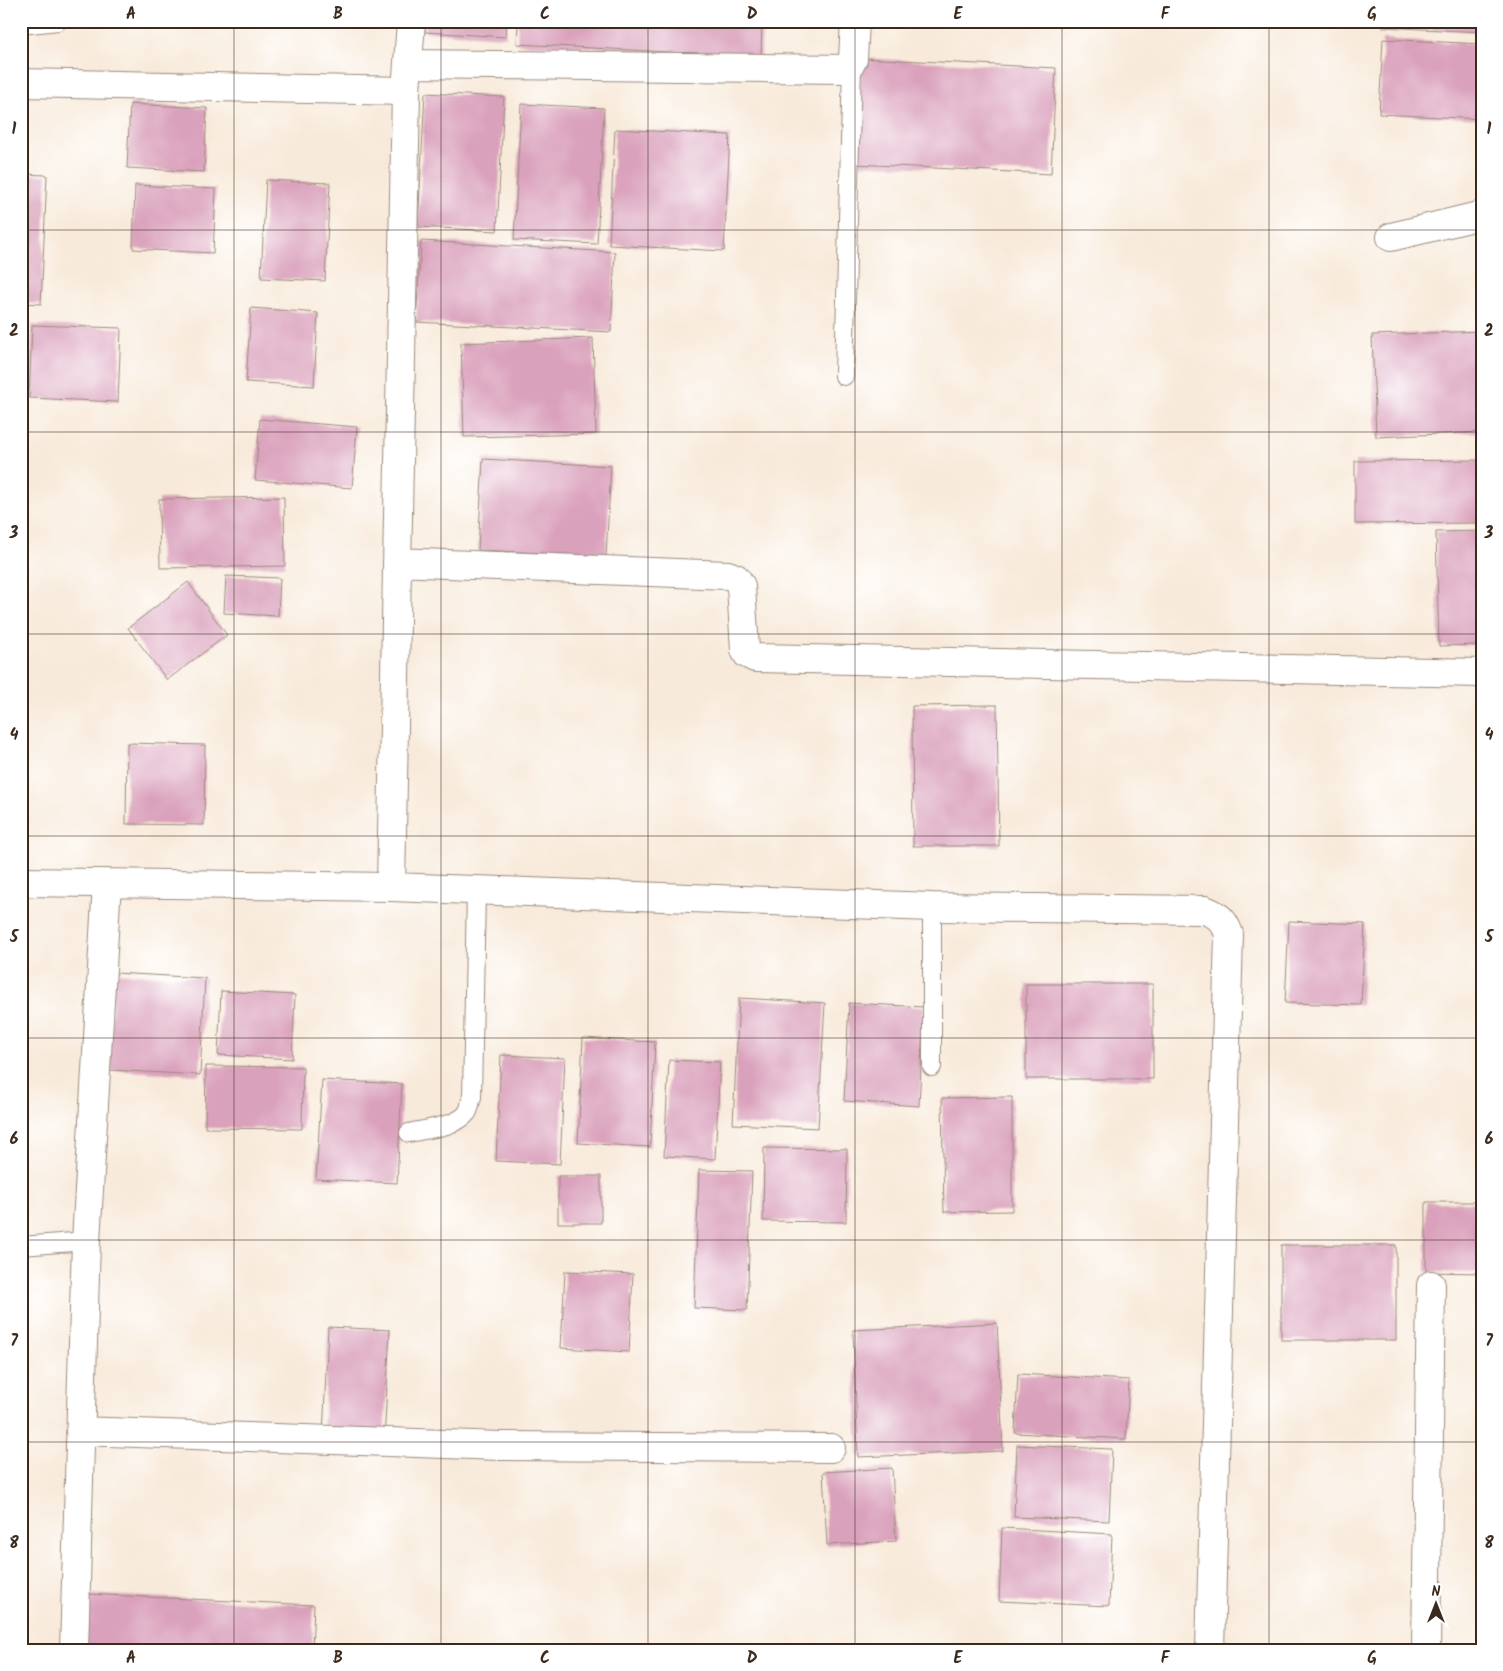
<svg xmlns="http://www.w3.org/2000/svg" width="1503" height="1671" font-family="Kalam,sans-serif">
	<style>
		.building { fill: #daa1bc }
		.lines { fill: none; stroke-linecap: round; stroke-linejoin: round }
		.service-casing { stroke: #9a8a7c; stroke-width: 20 }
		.minor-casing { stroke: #9a8a7c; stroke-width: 30 }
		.service { stroke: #fff; stroke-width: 18 }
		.minor { stroke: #fff; stroke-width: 28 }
		.grid { fill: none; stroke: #3b2a1e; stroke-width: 1; stroke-opacity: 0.55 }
		.neatline { fill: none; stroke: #3b2a1e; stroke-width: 2 }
		.grid-label { font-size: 16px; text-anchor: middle; font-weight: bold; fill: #3b2a1e }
	</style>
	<rect width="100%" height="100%" fill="#fff"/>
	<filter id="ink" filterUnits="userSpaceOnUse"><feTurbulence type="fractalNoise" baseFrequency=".02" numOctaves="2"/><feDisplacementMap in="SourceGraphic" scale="10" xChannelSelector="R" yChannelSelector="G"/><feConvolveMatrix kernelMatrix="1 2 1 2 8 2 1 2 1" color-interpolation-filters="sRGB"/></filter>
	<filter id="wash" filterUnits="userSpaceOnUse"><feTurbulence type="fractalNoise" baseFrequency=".0096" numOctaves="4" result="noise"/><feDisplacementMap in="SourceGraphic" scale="20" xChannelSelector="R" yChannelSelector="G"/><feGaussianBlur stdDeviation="1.12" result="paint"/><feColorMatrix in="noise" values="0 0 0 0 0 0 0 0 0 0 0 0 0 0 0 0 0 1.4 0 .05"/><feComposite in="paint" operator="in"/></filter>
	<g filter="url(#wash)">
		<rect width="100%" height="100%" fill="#f8eada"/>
		<g id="blocks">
			<path class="building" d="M 426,21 L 507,21 L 506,37 L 425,32 Z
				M 518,21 L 762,21 L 761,57 L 517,44 Z
				M 1383,21 L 1482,21 L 1482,32 L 1382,27 Z
				M 1383,39 L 1482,44 L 1482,119 L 1379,114 Z
				M 861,58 L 1056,68 L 1051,174 L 855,164 Z
				M 425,93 L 504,97 L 497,231 L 418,227 Z
				M 130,104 L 207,108 L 204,172 L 127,168 Z
				M 521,104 L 604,108 L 597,244 L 514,240 Z
				M 615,129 L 730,135 L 724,251 L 609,245 Z
				M 21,174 L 47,175 L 41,304 L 21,303 Z
				M 266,180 L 330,183 L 325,281 L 261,278 Z
				M 135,185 L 216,189 L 213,253 L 133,249 Z
				M 421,241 L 615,252 L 611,332 L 416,322 Z
				M 251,308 L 318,313 L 314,386 L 246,382 Z
				M 32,325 L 121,328 L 118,402 L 29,398 Z
				M 1482,331 L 1482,432 L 1376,437 L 1372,335 Z
				M 593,338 L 596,434 L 464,437 L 461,343 Z
				M 260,419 L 357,427 L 352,488 L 255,480 Z
				M 483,459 L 611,466 L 606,556 L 478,550 Z
				M 1482,460 L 1482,523 L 1355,524 L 1355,461 Z
				M 284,497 L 285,566 L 160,568 L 159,499 Z
				M 1482,531 L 1482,645 L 1439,646 L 1436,532 Z
				M 226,576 L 280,578 L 278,616 L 224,613 Z
				M 188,582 L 227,635 L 167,680 L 128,628 Z
				M 997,705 L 999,846 L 913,846 L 912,706 Z
				M 127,743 L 205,745 L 204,825 L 126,824 Z
				M 1289,921 L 1365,924 L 1361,1005 L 1285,1003 Z
				M 114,973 L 205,978 L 200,1075 L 109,1070 Z
				M 1026,984 L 1153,984 L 1153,1079 L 1026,1079 Z
				M 221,991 L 295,995 L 292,1059 L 218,1055 Z
				M 739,998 L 825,1003 L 818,1128 L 733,1124 Z
				M 849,1003 L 924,1007 L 919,1106 L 844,1101 Z
				M 583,1038 L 655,1042 L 650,1147 L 578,1143 Z
				M 501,1055 L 565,1058 L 560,1164 L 496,1161 Z
				M 669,1060 L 720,1062 L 715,1159 L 664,1156 Z
				M 206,1066 L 303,1067 L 302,1129 L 205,1128 Z
				M 322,1080 L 402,1084 L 397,1183 L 316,1179 Z
				M 1012,1097 L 1012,1211 L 944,1212 L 942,1098 Z
				M 764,1148 L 847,1149 L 846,1222 L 763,1221 Z
				M 699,1170 L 752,1171 L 747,1310 L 694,1308 Z
				M 558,1176 L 601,1176 L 601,1223 L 558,1223 Z
				M 1426,1202 L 1482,1202 L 1482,1273 L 1426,1272 Z
				M 1281,1245 L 1396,1245 L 1396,1340 L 1281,1340 Z
				M 565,1271 L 633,1274 L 629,1352 L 561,1348 Z
				M 997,1323 L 1003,1451 L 858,1457 L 853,1330 Z
				M 328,1327 L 390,1330 L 384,1441 L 323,1437 Z
				M 1018,1374 L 1129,1380 L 1126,1439 L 1015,1433 Z
				M 1017,1445 L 1112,1449 L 1109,1521 L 1014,1517 Z
				M 892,1468 L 896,1541 L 827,1545 L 823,1472 Z
				M 1002,1528 L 1112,1534 L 1109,1606 L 999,1601 Z
				M 86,1594 L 314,1605 L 312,1650 L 82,1650 Z"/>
		</g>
	</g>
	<g filter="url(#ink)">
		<use href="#blocks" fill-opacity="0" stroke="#9a8a7c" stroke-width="1"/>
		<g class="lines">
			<g class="service-casing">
				<path id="service" d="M 21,25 L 58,21
					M 844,376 L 852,65
					M 932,1067 L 932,907
					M 409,1133 C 425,1129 456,1127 467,1113 C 470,1109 470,1102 472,1097 L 476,892
					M 21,1246 L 86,1241"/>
			</g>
			<g class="minor-casing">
				<path id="minor" d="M 411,21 L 406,91 L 391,887 L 932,907 L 1205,910 C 1218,915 1224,920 1229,934 L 1210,1650
					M 408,64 L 848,69 L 853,59 L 855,21
					M 21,83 L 406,91
					M 1391,237 L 1482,215
					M 397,562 L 728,575 L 736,578 L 741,586 L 745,650 L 747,654 L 755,658 L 1482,673
					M 21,882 L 391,887
					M 80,1431 L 501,1446 L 831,1448
					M 74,1650 L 86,1241 L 107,883
					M 1426,1650 L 1431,1285"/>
			</g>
			<use href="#service" class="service"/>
			<use href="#minor" class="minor"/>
		</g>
	</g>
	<path class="grid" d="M 234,21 L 234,1650M 441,21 L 441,1650M 648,21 L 648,1650M 855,21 L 855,1650M 1062,21 L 1062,1650M 1269,21 L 1269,1650M 21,230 L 1482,230M 21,432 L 1482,432M 21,634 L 1482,634M 21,836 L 1482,836M 21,1038 L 1482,1038M 21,1240 L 1482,1240M 21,1442 L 1482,1442"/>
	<rect width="1503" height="1671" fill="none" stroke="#fff" stroke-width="55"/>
	<g transform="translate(1436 1604)" stroke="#ffffff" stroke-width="4" paint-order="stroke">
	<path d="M0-4L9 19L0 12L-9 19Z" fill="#3b2a1e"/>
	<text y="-8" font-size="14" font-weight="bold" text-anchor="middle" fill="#3b2a1e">N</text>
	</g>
	<rect x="28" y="28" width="1448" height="1616" class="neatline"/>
	<g class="grid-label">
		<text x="131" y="19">A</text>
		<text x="338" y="19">B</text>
		<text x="545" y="19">C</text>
		<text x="752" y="19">D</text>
		<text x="958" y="19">E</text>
		<text x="1165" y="19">F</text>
		<text x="1372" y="19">G</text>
		<text x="14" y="134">1</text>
		<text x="1489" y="134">1</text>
		<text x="14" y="336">2</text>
		<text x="1489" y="336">2</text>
		<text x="14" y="538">3</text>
		<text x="1489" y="538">3</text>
		<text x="14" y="740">4</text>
		<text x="1489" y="740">4</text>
		<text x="14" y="942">5</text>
		<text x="1489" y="942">5</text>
		<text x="14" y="1144">6</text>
		<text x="1489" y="1144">6</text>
		<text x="14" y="1346">7</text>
		<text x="1489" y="1346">7</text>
		<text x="14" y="1548">8</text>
		<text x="1489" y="1548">8</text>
		<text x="131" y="1663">A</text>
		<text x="338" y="1663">B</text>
		<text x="545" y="1663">C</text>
		<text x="752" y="1663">D</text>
		<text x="958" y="1663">E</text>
		<text x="1165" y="1663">F</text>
		<text x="1372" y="1663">G</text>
	</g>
</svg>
